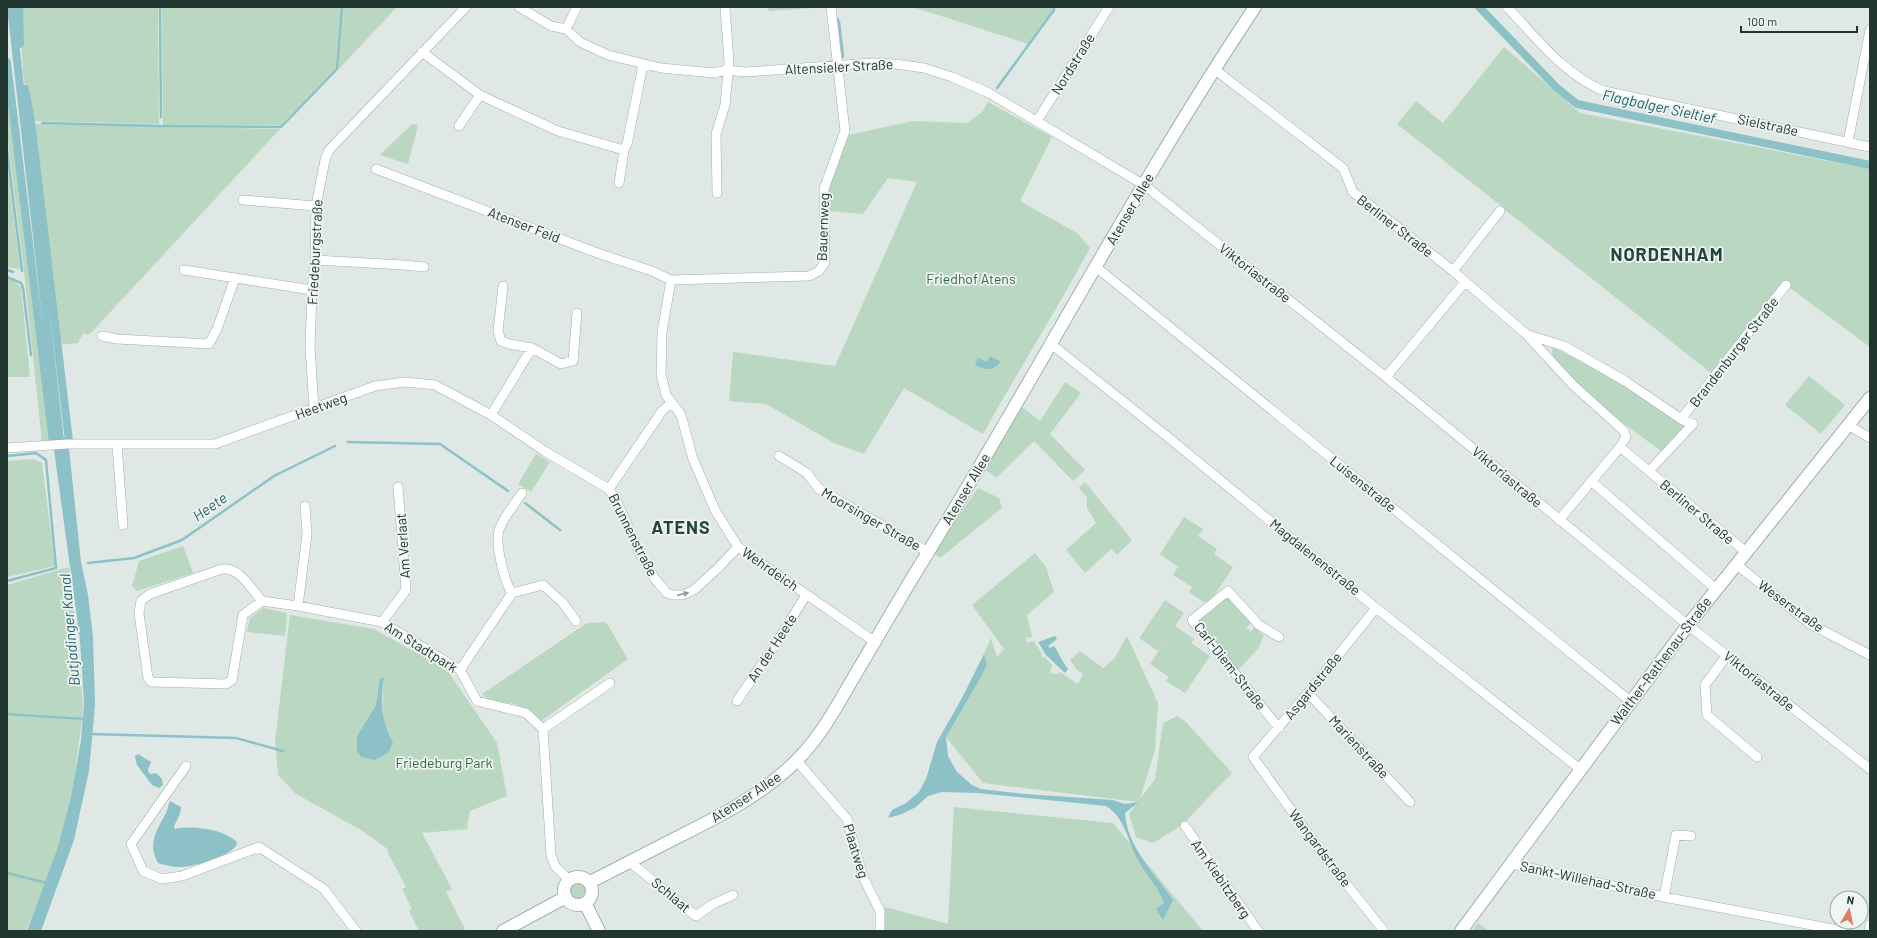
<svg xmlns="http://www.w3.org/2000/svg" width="1877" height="938" font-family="Barlow,sans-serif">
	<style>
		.green { fill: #bad7c1; fill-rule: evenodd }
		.water { fill: #8cc1c8 }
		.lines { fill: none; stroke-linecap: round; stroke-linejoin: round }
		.stream { stroke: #8cc1c8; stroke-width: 2.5 }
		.canal { stroke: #8cc1c8; stroke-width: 8 }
		.street-casing { stroke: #a3afaa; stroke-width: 10 }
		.secondary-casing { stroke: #a0b3ab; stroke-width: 14 }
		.street { stroke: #fff; stroke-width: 9 }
		.secondary { stroke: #fff; stroke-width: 12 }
		.oneway { fill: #909a98 }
		.labels { text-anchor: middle; stroke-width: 3.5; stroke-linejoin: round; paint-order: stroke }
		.street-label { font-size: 14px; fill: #223630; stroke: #eff5f2 }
		.park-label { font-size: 14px; fill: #316844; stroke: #eff5f2 }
		.water-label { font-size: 15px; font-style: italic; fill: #23626b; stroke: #eff5f2 }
		.district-label { font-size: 18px; font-weight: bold; letter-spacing: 1px; fill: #21463b; stroke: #eff5f2 }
	</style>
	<rect width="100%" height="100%" fill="#dfe8e4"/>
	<path class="green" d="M 19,7 L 158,7 L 159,124 L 31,121 L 23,73 Z
		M 162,7 L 341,7 L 336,68 L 281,125 L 163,125 Z
		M 343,7 L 397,7 L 338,70 Z
		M 768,7 L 828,7 L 769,11 Z
		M 913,7 L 1053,7 L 1053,10 L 1028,44 Z
		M 1504,47 L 1580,113 L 1870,169 L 1870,347 L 1786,285 L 1711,373 L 1504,209 L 1506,206 L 1504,208 L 1397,124 L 1416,101 L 1443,123 Z
		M 7,62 L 53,442 L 42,443 L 24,271 L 7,134 Z
		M 988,102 L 1052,137 L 1020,201 L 1077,233 L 1090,248 C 1056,311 1018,371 983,434 L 904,388 L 864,454 L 834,443 L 766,404 L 729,401 L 733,352 L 835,366 L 917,182 L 888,178 L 863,214 L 828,211 L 828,188 L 848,135 L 913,121 L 967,123 L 982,112 Z
		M 31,124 L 280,129 L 89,335 L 83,333 L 78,343 L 58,345 Z
		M 412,124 L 418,125 L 408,164 L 380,155 Z
		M 7,162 L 20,269 L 7,267 Z
		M 7,279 L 11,279 L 21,287 L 30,377 L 7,377 Z
		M 1555,348 L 1623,383 L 1683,424 L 1684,430 L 1665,451 L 1661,451 C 1642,436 1548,371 1552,349 Z
		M 1809,376 L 1845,405 L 1821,434 L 1785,405 Z
		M 1065,382 L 1081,393 L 1050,434 L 1085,470 L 1073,481 L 1034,441 L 996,478 L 986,470 L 1020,405 L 1040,421 Z
		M 536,454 L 550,462 L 531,492 L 518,484 Z
		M 33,459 L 42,463 L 55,566 L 7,577 L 7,461 Z
		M 1085,482 L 1132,540 L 1117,555 L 1111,549 L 1085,573 L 1066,550 L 1096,523 L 1087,508 L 1087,497 L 1079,488 Z
		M 978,488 L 999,498 L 1002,508 L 940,558 L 933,553 Z
		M 1184,517 L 1203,529 L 1198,536 L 1217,549 L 1214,554 L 1233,567 L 1208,605 L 1189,592 L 1192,587 L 1173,575 L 1178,567 L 1160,554 Z
		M 183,546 L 193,573 L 137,591 L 132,586 L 139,561 Z
		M 1035,553 L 1046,567 L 1054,592 L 1027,615 L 1032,637 L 1025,638 L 1027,643 L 1034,641 L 1042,654 L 1041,656 L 1043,658 L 1045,657 L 1052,665 L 1050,673 L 1056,674 L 1060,672 L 1078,684 L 1083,674 L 1076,669 L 1070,660 L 1080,651 L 1103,668 L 1114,659 L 1127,636 L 1158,703 L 1155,750 L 1140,799 L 1155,779 L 1163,723 L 1177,716 L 1186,722 L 1232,773 L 1181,826 L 1153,843 L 1136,837 L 1129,814 L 1138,802 L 983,783 L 946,737 L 987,664 L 984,654 L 991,638 L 997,657 L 1004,649 L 972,605 Z
		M 69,567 L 79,658 L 83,706 L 82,719 L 7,713 L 7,585 Z
		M 1227,593 L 1252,623 L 1246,627 L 1251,632 L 1254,627 L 1264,636 L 1258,649 L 1256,649 L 1257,650 L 1237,671 L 1194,620 Z
		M 1165,600 L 1184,613 L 1158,651 L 1139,638 Z
		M 263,608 L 287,613 L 285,636 L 247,632 L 250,618 Z
		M 290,615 L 374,629 L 447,670 L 497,743 L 507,796 L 470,811 L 467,829 L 422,833 L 452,889 L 446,892 L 465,929 L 460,931 L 419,931 L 409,911 L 412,909 L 402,889 L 406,887 L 387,851 L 389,850 L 361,830 L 296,794 L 278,775 L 275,742 ZM 384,678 C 382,704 380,718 393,742 L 361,757 L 357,751 L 357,736 L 376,705 Z
		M 606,622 L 628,659 L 541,721 L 515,704 L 489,700 L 482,694 L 587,623 Z
		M 1175,626 L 1194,639 L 1191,643 L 1210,656 L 1185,693 L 1166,681 L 1169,677 L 1150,664 Z
		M 7,714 L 82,720 L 70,810 L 53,866 L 26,931 L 7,931 Z
		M 954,807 L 1113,823 L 1203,931 L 883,931 L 885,907 L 948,924 Z
		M569 891a9 9 0 1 1 18 0a9 9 0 1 1-18 0Z
		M 1478,923 L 1489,931 L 1472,931 Z"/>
	<path class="water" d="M 990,356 L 1000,361 L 999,364 C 991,371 985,370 975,365 L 978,358 L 987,362 Z
		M 69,448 L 81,562 L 88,595 L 93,637 L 95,705 L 89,771 L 74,840 L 41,931 L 27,931 L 58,847 L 71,797 L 81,740 L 84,703 L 80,640 L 54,450 Z
		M 1055,636 L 1057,639 L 1048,646 L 1050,648 L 1054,646 C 1059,653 1062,661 1068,669 L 1065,673 L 1046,655 L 1038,642 Z
		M 984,654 L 987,664 L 982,675 L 946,737 L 948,756 L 957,772 L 972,785 L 981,789 L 1025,794 L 1113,800 L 1125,804 L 1139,802 L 1125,813 C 1127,847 1155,874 1173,900 L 1163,920 L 1156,909 L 1164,903 C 1158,885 1145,875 1137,858 C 1127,839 1125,818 1106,806 L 978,793 L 942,792 L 928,796 L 916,807 L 902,814 L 888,818 L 892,810 L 906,803 L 919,792 L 926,779 L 937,742 L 962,698 Z
		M 380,678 L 384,678 C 380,702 381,720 393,742 L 388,753 L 374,760 L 361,757 L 357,751 L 357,736 L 376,705 Z
		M 138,754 L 151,762 L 148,770 L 150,774 L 156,773 L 162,779 L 163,785 L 159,788 L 152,785 L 137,765 L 135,756 Z
		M 170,801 L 181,807 L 180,814 L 174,826 L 175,829 C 193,825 223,829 237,842 L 236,846 C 227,857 194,867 179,867 C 171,867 165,865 158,863 C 147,843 157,830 166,813 C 168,809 168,805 170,801 Z"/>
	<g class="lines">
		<path class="stream" d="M 160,7 L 161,117
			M 835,15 L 839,22 L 843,57
			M 997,88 L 1054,10 L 1054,7
			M 42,123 L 161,126 L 281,127 L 337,69 L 342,7
			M 7,150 L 22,271
			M 7,270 L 13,272
			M 7,277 L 21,283 L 23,288 L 31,355
			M 348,442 L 440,444 L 508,491
			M 7,456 L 36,453 L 46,460 L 56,568 L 7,581
			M 525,503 L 560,530
			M 88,563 L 134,558 L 182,540 L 274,476 L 335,446
			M 7,714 L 84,719
			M 90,734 L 236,738 L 283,751
			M 7,873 L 47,883"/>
		<path class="canal" d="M 11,7 L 61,449
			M 19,7 L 20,44
			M 1479,7 L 1557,88 L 1577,104 L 1870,165
			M 7,62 L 53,442 L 69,441 L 31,121 L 25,89"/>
		<g class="street-casing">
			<path id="street" d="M 519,7 L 551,26 L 566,29 L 580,42 L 608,55 L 661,68 L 714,73 L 727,70 L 745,72 L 873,63 L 896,64 L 924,68 L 952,77 L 989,93 L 1144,185 L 1386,377 L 1688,625 L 1870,769
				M 1507,7 C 1537,38 1563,74 1604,91 L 1870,147
				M 566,29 L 577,7
				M 422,52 L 480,95 L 558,131 L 624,150 L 627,144 L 643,65
				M 1214,69 L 1343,168 L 1353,192 L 1453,271 L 1526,334 L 1573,385 L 1624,431 L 1626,437 L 1620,447 L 1746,552
				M 1037,121 L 1109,7
				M 459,126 L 480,95
				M 1848,142 L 1870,30
				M 376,169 L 600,254 L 652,271 L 671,280 L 809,276 L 819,271 L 825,262 L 824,189 L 845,131 L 831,7
				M 619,183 L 624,150
				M 717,193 L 716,134 L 725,105 L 729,62 L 725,7
				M 243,200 L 316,206
				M 315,260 L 403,265 L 424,267
				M 1096,267 L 1630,701
				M 184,270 L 312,290
				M 1453,271 L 1500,211
				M 671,280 L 662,332 L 661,374 L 666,395 L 681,415 L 693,459 L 715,510 L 738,547 L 875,642
				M 503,286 L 498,331 L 501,341 L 509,344 L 532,348 L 561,364 L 573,361 L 577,313
				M 1528,335 L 1564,346 L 1625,381 L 1681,419 L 1693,424 L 1649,471
				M 102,336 L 117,339 L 209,344 L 217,329 L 235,278
				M 1051,344 L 1169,438 L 1376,608 L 1580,769
				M 1386,377 L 1465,282
				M 314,409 L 310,347 L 312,290 L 315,260 L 316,206 L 325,160 L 329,150 L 466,7
				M 491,415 L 532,348
				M 1681,419 L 1786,285
				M 1848,425 L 1870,438
				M 117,445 L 123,525
				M 7,448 L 67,444 L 215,444 L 375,386 L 405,382 L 435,385 L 491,415 L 546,452 L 609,489 L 619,506 L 640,554 L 655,579 L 667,593 L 673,595 L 683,595 L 694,590 L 718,568 L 738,547
				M 779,456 L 807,473 L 819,489 L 928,552
				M 1591,481 L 1716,589
				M 609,489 L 662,411 L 671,403
				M 1559,520 L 1620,447
				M 1736,564 L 1810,624 L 1870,655
				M 512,593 C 504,581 495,544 499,530 C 502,520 516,502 522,493
				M 262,601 L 243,615 L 232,680 L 226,684 L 152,682 L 148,678 L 139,613 L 141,601 L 150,594 L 222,569 C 240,567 251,589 262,601 L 298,606 L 382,622 L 460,670 L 477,701 L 526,713 L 543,729 L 551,855 L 555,866 L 569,880
				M 298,606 L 307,534 L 305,506
				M 1376,608 L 1308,693 L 1253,757 L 1324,856 L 1384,931
				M 382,622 L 406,590 L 398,487
				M 1279,637 L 1259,625 L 1228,591 L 1192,620 L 1279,728
				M 1727,655 L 1705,685 L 1707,715 L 1757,757
				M 460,670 L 512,593 L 543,585 L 563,603 L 576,621
				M 1308,693 L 1410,802
				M 737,701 L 777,642 L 806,595
				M 543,729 L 610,683
				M 797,761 L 847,819 L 863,877 L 880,911 L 880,931
				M 186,766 L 131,844 L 143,871 L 162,879 L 182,876 L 259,847 L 324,889 L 356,931
				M 1185,826 L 1258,931
				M 630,862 L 696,916 L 713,904 L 733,895
				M 1512,864 L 1664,897 L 1843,931
				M 1664,897 L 1676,835 L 1691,836
				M 1869,931 L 1870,925"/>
		</g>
		<g class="secondary-casing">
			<path id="secondary" d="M564 891a14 14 0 1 1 28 0a14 14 0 1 1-28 0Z
				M 590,882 C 620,867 650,851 680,836 C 722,815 765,793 798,759 C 822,735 838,704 855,675 C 879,635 902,594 927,554 C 1038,373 1137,184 1255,7
				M 585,903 L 599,931
				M 503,931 L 566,897
				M 1461,931 L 1688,625 L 1870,398"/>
		</g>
		<use href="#street" class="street"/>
		<use href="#secondary" class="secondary"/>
	</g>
	<defs><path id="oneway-solid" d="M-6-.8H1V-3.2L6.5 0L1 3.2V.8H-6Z"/></defs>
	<use class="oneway" href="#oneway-solid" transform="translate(683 594) rotate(-13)"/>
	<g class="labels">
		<g class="street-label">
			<text transform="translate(1073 64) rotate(-58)" y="5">Nordstraße</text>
			<text transform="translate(839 67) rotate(-3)" y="5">Altensieler Straße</text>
			<text transform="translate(1768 125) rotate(12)" y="5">Sielstraße</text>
			<text transform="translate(1130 209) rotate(-60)" y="5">Atenser Allee</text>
			<text transform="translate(524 225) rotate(21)" y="5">Atenser Feld</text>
			<text transform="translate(1395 226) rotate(38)" y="5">Berliner Straße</text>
			<text transform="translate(823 227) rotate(-88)" y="5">Bauernweg</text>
			<text transform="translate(315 252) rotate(-87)" y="5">Friedeburgstraße</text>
			<text transform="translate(1255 273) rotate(38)" y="5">Viktoriastraße</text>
			<text transform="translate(1734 352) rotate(-52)" y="5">Brandenburger Straße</text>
			<text transform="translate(321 406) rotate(-20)" y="5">Heetweg</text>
			<text transform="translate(1507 477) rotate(40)" y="5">Viktoriastraße</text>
			<text transform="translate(1363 484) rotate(39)" y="5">Luisenstraße</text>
			<text transform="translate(966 489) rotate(-59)" y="5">Atenser Allee</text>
			<text transform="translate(1697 512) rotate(40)" y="5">Berliner Straße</text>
			<text transform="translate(871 519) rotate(30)" y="5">Moorsinger Straße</text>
			<text transform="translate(633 535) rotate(63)" y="5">Brunnenstraße</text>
			<text transform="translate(403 546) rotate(-94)" y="5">Am Verlaat</text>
			<text transform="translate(1315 557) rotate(39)" y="5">Magdalenenstraße</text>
			<text transform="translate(770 569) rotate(35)" y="5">Wehrdeich</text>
			<text transform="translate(1791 606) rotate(36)" y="5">Weserstraße</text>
			<text transform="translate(421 647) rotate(32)" y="5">Am Stadtpark</text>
			<text transform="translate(772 648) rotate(-57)" y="5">An der Heete</text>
			<text transform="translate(1661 661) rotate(-53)" y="5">Walther-Rathenau-Straße</text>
			<text transform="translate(1230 666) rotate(52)" y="5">Carl-Diem-Straße</text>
			<text transform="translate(1759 681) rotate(39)" y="5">Viktoriastraße</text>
			<text transform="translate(1313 686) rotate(-51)" y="5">Asgardstraße</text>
			<text transform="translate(1359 747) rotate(47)" y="5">Marienstraße</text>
			<text transform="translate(746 797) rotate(-33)" y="5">Atenser Allee</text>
			<text transform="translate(1320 848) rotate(53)" y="5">Wangardstraße</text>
			<text transform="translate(856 851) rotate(73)" y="5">Plaatweg</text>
			<text transform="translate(1221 879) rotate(55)" y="5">Am Kiebitzberg</text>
			<text transform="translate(1588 880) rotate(12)" y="5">Sankt-Willehad-Straße</text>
			<text transform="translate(671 895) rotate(40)" y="5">Schlaat</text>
		</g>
		<g class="park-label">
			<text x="971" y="284">Friedhof Atens</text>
			<text x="444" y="768">Friedeburg Park</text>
		</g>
		<g class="water-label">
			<text transform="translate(1659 107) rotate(12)" y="5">Flagbalger Sieltief</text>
			<text transform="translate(210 507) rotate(-35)" y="5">Heete</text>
			<text transform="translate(70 630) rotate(-95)" y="5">Butjadinger Kanal</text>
		</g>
		<g class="district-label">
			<text x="1667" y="261">NORDENHAM</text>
			<text x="681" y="534">ATENS</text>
		</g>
	</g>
	<rect width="1877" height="938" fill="none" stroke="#223630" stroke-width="16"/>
	<g transform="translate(1849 910) rotate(9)"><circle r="19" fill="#eff5f2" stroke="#9da9a4"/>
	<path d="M0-3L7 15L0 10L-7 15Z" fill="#e27d64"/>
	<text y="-6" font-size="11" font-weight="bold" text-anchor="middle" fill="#223630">N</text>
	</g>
	<path d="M1741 26v6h116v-6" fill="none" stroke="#223630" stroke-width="2"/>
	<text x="1747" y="26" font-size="12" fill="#223630" stroke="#eff5f2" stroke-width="3" paint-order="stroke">100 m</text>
</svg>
